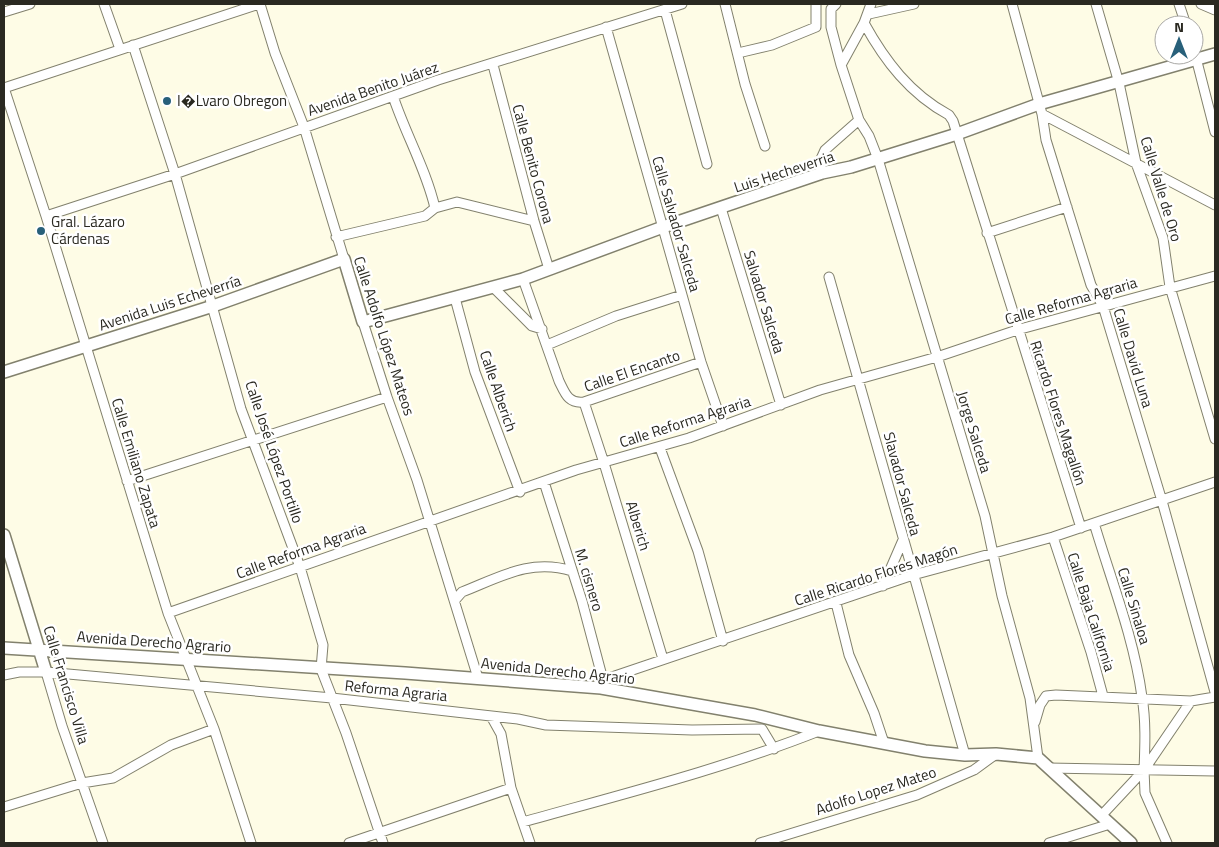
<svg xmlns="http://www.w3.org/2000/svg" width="1219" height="847" font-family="'Titillium Web',sans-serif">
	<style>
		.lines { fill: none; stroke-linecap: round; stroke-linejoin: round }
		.minor-casing { stroke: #82816d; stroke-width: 11 }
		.tertiary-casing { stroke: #82816d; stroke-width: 14 }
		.minor { stroke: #fff; stroke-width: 9 }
		.tertiary { stroke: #fff; stroke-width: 11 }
		.poi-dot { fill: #28607a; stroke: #fff; stroke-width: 2 }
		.labels { text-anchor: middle; stroke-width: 5; stroke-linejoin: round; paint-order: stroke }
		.street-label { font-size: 15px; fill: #2a2921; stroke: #fff }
		.poi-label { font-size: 15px; fill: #2a2921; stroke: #fff; text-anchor: start }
	</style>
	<rect width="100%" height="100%" fill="#fefce6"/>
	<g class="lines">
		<g class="minor-casing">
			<path id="minor" d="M 104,4 L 120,49
				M 260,4 L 275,53 L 304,127 L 344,259
				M 725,4 L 745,84 L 765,146
				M 836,4 L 831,9 L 831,27 L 841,65 L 859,120 L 869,136 L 878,159 L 985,516 L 1002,596 L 1030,698 L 1038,758
				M 871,4 L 864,23 C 885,61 910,94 949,115 L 953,121 L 1081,528
				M 1012,4 L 1042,114 L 1046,140 L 1091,285 L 1103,306 L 1162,501 L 1215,692
				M 1096,4 L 1119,83 L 1136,163 L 1163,238 L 1170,287 L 1215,439
				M 1179,4 L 1186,25
				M 1201,4 L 1215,10
				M 665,10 L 707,164
				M 4,12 L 30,4
				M 869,14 L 914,4
				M 606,27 L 701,362 L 723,426
				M 133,45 L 175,174 L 241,409 L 300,567 L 323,645 L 321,669 L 346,733 L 383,843
				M 1194,50 L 1215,132
				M 738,53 L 772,45 L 816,27 L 816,4
				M 493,65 L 534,221 L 549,269
				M 841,65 L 864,23
				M 4,88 L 46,216 L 168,613 L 214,729 L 251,843
				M 4,88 L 259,4
				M 393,96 C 405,133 426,169 435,208
				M 1042,114 L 1215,205
				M 822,173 L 820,161 L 825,150 L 859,120
				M 721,208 L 781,405
				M 46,216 L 175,174 L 438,80 L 682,4
				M 987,233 L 1067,207
				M 336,237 L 425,216 L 435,208 L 457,202 L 534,221
				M 829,277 L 965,755
				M 523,279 L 559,381 C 565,393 568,404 584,402 L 701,362
				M 493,287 L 532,326 L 542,329
				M 455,298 L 475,372 L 520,492
				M 363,322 L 387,397 L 417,480 L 478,678
				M 547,345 L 616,316 L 682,295
				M 584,402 L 604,463 L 663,659
				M 660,448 L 698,551 L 723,641
				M 127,481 L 387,397
				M 544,482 L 582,601 L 603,680 L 602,685
				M 1094,523 C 1111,580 1134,638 1142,697 C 1146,721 1145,745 1144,770 L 1191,701
				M 1053,537 L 1091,652 L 1103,696
				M 883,586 L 903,540
				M 455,600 L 462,592 C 500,577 531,558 572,571
				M 836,603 L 849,655 L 874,713 L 884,743
				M 168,613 L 576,470 L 689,438 L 820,390 L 937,357 L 1017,330 L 1215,276
				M 46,672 L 62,726 L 103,843
				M 4,675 L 19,672 L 46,672 L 332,698 L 518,719 L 546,725 L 692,730 L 762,729 L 774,749
				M 603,680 L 913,575 L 1053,537 L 1215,482
				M 491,716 L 501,734 L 511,788 L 530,843
				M 1035,722 L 1040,705 L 1046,696 L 1056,695 L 1191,701 L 1215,697
				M 1048,768 L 1215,771
				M 1144,770 L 1145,793 L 1167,843
				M 4,807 L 82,783 L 113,778 L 171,745 L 214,729
				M 1101,816 L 1144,770
				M 523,822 C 623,794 723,769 819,731
				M 349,843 L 511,788
				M 760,843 L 917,795 L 974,770 L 996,754
				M 1049,843 L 1110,824"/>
		</g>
		<g class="tertiary-casing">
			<path id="tertiary" d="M 4,372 L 213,306 L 344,259 L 363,322 L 523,279 L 663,227 L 822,173 L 851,167 L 957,134 L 1039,104 L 1215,54
				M 4,535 L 46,672
				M 4,648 L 405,673 L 601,688 L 755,715 L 819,731 L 925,751 L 965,755 L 996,754 L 1038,758 L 1131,843"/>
		</g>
		<use href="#minor" class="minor"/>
		<use href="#tertiary" class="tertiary"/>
	</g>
	<g class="poi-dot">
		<circle cx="167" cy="101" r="5"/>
		<circle cx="41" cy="231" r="5"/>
	</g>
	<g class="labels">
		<g class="street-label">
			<text transform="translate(373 89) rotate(-19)" y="5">Avenida Benito Juárez</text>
			<text transform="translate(533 164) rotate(75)" y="5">Calle Benito Corona</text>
			<text transform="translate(784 172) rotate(-18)" y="5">Luis Hecheverria</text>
			<text transform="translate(1161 189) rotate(73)" y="5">Calle Valle de Oro</text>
			<text transform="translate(676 224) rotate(74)" y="5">Calle Salvador Salceda</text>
			<text transform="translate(1071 301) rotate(-16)" y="5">Calle Reforma Agraria</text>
			<text transform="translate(764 302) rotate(73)" y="5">Salvador Salceda</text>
			<text transform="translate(170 303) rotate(-18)" y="5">Avenida Luis Echeverría</text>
			<text transform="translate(384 336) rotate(72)" y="5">Calle Adolfo López Mateos</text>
			<text transform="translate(1133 358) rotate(73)" y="5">Calle David Luna</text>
			<text transform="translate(632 371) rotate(-19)" y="5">Calle El Encanto</text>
			<text transform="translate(498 391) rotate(71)" y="5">Calle Alberich</text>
			<text transform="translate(1058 413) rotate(72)" y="5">Ricardo Flores Magallón</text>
			<text transform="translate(685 422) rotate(-18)" y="5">Calle Reforma Agraria</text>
			<text transform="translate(974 432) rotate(73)" y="5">Jorge Salceda</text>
			<text transform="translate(274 452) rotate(71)" y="5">Calle José López Portillo</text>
			<text transform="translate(136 463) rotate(73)" y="5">Calle Emiliano Zapata</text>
			<text transform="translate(902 484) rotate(75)" y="5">Slavador Salceda</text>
			<text transform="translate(638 526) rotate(73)" y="5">Alberich</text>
			<text transform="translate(301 551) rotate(-20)" y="5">Calle Reforma Agraria</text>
			<text transform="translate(876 575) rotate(-18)" y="5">Calle Ricardo Flores Magón</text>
			<text transform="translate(589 580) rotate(73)" y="5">M. cisnero</text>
			<text transform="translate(1134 606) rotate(73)" y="5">Calle Sinaloa</text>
			<text transform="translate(1091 612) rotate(72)" y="5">Calle Baja California</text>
			<text transform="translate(154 642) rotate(4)" y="5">Avenida Derecho Agrario</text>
			<text transform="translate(558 671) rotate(6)" y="5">Avenida Derecho Agrario</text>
			<text transform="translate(66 685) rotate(73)" y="5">Calle Francisco Villa</text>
			<text transform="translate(396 691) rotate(6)" y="5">Reforma Agraria</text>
			<text transform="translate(876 791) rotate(-18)" y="5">Adolfo Lopez Mateo</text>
		</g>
		<g class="poi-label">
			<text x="177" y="106">I�Lvaro Obregon</text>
			<text x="51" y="227">Gral. Lázaro<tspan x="51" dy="17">Cárdenas</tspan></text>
		</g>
	</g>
	<rect width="1219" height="847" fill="none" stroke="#2a2921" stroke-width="10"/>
	<g transform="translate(1179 40)"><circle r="24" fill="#ffffff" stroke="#aaa9a6"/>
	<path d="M0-4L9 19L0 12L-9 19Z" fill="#28607a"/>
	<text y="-8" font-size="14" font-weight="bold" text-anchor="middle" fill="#2a2921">N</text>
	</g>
</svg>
